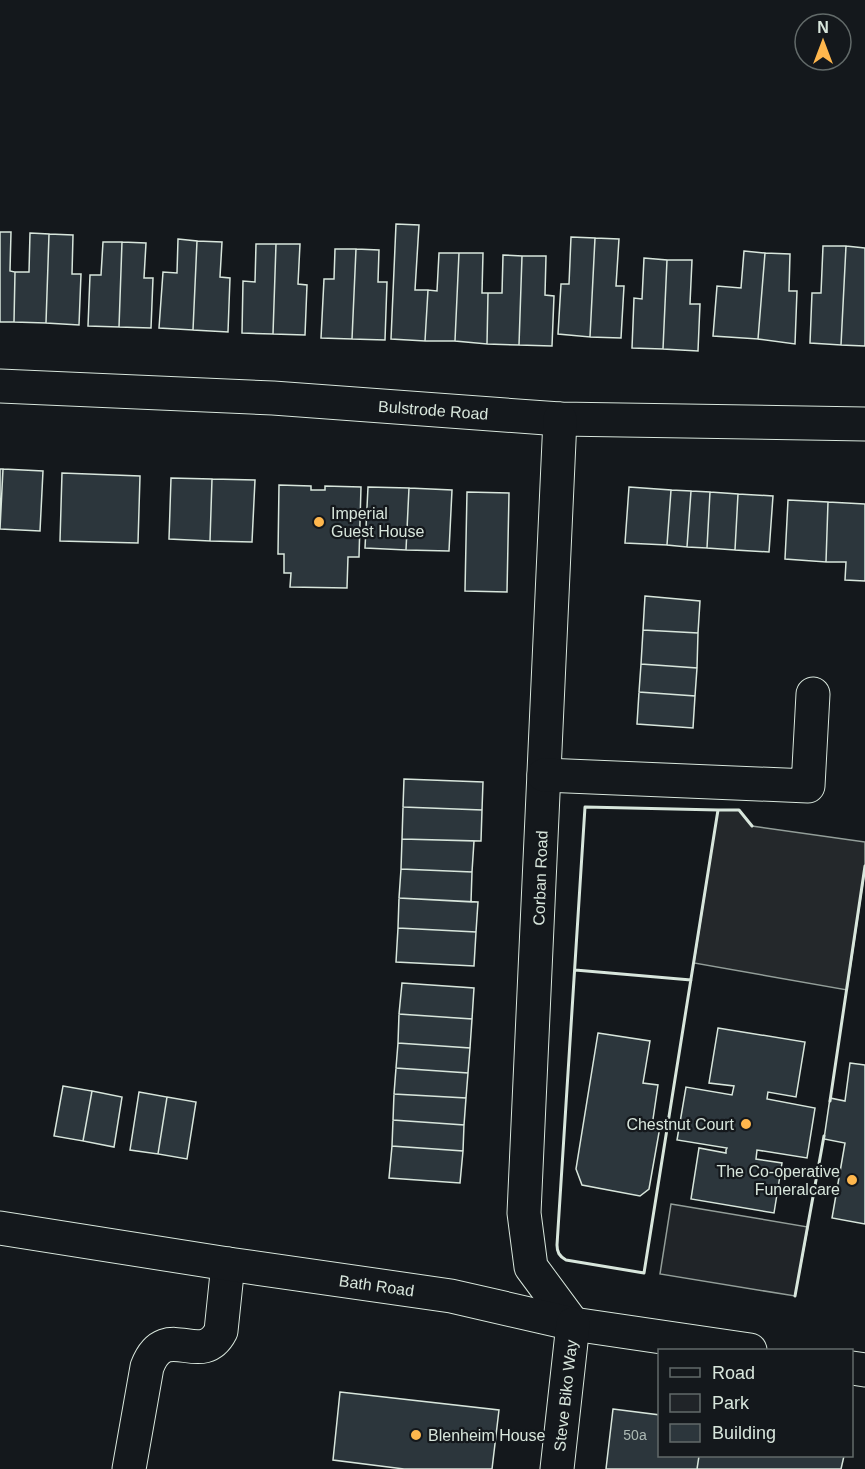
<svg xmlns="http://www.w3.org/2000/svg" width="865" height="1469" font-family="Arial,sans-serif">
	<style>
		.green { fill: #202428; stroke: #939e99; stroke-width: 1.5 }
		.parking { fill: #24282b; stroke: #939e99; stroke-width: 1.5 }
		.building { fill: #2c363c; stroke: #d8e6dc; stroke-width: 1.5 }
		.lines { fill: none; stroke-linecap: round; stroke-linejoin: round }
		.minor-casing { stroke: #d8e6dc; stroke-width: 35 }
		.major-casing { stroke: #d8e6dc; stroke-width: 35 }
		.minor { stroke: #14181c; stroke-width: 33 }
		.major { stroke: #14181c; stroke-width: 33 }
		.wall { stroke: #d8e6dc; stroke-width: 3 }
		.poi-dot { fill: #ffb74d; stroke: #14181c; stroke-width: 2 }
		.labels { text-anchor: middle; stroke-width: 4.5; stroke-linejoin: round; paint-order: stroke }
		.number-label { font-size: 14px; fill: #adbab4 }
		.street-label { font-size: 16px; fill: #d8e6dc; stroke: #14181c }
		.poi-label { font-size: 16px; fill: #d8e6dc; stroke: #14181c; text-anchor: start }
	</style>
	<rect width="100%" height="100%" fill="#14181c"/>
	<path class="green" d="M 671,1204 L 808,1227 L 795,1296 L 660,1274 Z"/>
	<path class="parking" d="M 718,810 L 739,810 L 752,826 L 865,842 L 865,869 L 847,990 L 694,963 Z"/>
	<path class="building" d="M 396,224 L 419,225 L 415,290 L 428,290 L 425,341 L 391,339 Z
		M 0,232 L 11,232 L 10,271 L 15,272 L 14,322 L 0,322 Z
		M 30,233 L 49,234 L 46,323 L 14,322 L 15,272 L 29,272 Z
		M 49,234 L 73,235 L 72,274 L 81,274 L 79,325 L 46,323 Z
		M 571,237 L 595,238 L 590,337 L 558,334 L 561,284 L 569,284 Z
		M 595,238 L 619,239 L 616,286 L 624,286 L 621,338 L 590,337 Z
		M 178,239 L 197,241 L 193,330 L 159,328 L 163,272 L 177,273 Z
		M 197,241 L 222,242 L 220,277 L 230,278 L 228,332 L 193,330 Z
		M 103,242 L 122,242 L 119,327 L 88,326 L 90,275 L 101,275 Z
		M 122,242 L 146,243 L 144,278 L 153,278 L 151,328 L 119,327 Z
		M 256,244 L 276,244 L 273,334 L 242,333 L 243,281 L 255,282 Z
		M 276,244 L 300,244 L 298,284 L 307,285 L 305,335 L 273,334 Z
		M 823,246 L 846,246 L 841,345 L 810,343 L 812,293 L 821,293 Z
		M 846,246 L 865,248 L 865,346 L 841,345 Z
		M 335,249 L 356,249 L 352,339 L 321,338 L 324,279 L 334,279 Z
		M 356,249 L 379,250 L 378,282 L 387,282 L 385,340 L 352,339 Z
		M 744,251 L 765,253 L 758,339 L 713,336 L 717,286 L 741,288 Z
		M 439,253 L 459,253 L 455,341 L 425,341 L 428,290 L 437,291 Z
		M 459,253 L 483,253 L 482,293 L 488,293 L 487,344 L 455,341 Z
		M 765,253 L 790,254 L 789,291 L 797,291 L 795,344 L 758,339 Z
		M 503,255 L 522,256 L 519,345 L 487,344 L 488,293 L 502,293 Z
		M 522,256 L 546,256 L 545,295 L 554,296 L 552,346 L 519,345 Z
		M 644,258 L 667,260 L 663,349 L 632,348 L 634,298 L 642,299 Z
		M 667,260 L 692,260 L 690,304 L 700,304 L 698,351 L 663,349 Z
		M 0,469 L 3,469 L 0,529 Z
		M 3,469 L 43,471 L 40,531 L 0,529 Z
		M 62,473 L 140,476 L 138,543 L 60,541 Z
		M 171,478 L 212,479 L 210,541 L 169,539 Z
		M 212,479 L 255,480 L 252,542 L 210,541 Z
		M 279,485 L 311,486 L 311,490 L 325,490 L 325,486 L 361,487 L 359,557 L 348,557 L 347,588 L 290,587 L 291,573 L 284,573 L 284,554 L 278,554 Z
		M 368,487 L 409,488 L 406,550 L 365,548 Z
		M 629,487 L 671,490 L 667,545 L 625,543 Z
		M 409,488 L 452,490 L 449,551 L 406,550 Z
		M 671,490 L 691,491 L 687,547 L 667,545 Z
		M 691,491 L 710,492 L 707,548 L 687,547 Z
		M 467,492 L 509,493 L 507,592 L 465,591 Z
		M 710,492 L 738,494 L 735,550 L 707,548 Z
		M 738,494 L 773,496 L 769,552 L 735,550 Z
		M 788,500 L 828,502 L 826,562 L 785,559 Z
		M 828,502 L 865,504 L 865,581 L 845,580 L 846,562 L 826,562 Z
		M 645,596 L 700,601 L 698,633 L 643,630 Z
		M 643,630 L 698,633 L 697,668 L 641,664 Z
		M 641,664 L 697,668 L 695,696 L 639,692 Z
		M 639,692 L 695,696 L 693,728 L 637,724 Z
		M 404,779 L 483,782 L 482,810 L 403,807 Z
		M 403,807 L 482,810 L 481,841 L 402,839 Z
		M 402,839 L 474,841 L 472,872 L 401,869 Z
		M 401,869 L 472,872 L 471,902 L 399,898 Z
		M 399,898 L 478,902 L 476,932 L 398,928 Z
		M 398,928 L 476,932 L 474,966 L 396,962 Z
		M 402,983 L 474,988 L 472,1019 L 399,1014 Z
		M 399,1014 L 472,1019 L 470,1048 L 398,1043 Z
		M 718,1028 L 805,1042 L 796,1097 L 768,1092 L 767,1099 L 815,1108 L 807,1158 L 757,1150 L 756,1159 L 782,1163 L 774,1213 L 691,1199 L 699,1148 L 726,1153 L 726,1150 L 727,1148 L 677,1140 L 686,1087 L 732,1095 L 734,1086 L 709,1083 Z
		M 598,1033 L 650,1041 L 643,1083 L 658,1085 L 652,1126 L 660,1127 L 649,1189 L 640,1196 L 582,1185 L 576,1169 Z
		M 398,1043 L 470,1048 L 468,1073 L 396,1068 Z
		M 850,1063 L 865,1065 L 865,1224 L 832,1218 L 845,1143 L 824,1139 L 830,1098 L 845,1101 Z
		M 396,1068 L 468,1073 L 466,1098 L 394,1094 Z
		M 63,1086 L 92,1091 L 83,1141 L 54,1136 Z
		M 92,1091 L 122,1097 L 114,1147 L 83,1141 Z
		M 139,1092 L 167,1097 L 158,1154 L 130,1150 Z
		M 394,1094 L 466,1098 L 464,1125 L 393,1120 Z
		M 167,1097 L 196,1102 L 187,1159 L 158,1154 Z
		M 393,1120 L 464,1125 L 463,1151 L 392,1146 Z
		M 392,1146 L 463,1151 L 460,1183 L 389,1178 Z
		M 340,1392 L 499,1410 L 492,1469 L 404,1469 L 333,1460 Z
		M 613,1409 L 660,1415 L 660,1456 L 699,1456 L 697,1469 L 606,1469 Z
		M 699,1456 L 844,1456 L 841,1469 L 697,1469 Z"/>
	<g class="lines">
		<g class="minor-casing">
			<g id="minor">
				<path id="s1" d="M 0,386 L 273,398 L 560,419 L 865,424"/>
				<path d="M 560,419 L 524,1213 L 531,1267 L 573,1324"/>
				<path d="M 544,775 L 808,786 L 813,694"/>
				<path d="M 129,1469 L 147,1367 C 166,1318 201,1370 221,1331 L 228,1264"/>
			</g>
		</g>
		<g class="major-casing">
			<g id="major">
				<path id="s2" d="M 0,1228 L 228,1264 L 451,1296 L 573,1324 L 750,1350"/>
				<path d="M 852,1368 L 865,1370"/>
				<path id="s3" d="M 557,1469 L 573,1324"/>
			</g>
		</g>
		<use href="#minor" class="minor"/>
		<use href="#major" class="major"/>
		<path class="wall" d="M 718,810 L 585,807 L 557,1245 C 557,1252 559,1256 566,1260 L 644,1273 L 718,810 L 739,810 L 752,826
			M 575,970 L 691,980
			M 830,1101 L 865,866
			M 795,1296 L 824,1136"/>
	</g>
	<g class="poi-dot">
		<circle cx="319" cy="522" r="6"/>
		<circle cx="746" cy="1124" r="6"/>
		<circle cx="852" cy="1180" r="6"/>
		<circle cx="416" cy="1435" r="6"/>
	</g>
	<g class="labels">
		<g class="number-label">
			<text x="635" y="1440">50a</text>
		</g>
		<g class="street-label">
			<text dy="6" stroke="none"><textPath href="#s1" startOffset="434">Bulstrode Road</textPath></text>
			<text transform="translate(540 878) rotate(-88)" y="6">Corban Road</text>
			<text dy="6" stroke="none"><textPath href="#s2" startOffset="381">Bath Road</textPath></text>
			<text dy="6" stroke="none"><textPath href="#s3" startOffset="74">Steve Biko Way</textPath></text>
		</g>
		<g class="poi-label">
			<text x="331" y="519">Imperial<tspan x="331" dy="18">Guest House</tspan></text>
			<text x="734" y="1130" text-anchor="end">Chestnut Court</text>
			<text x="840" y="1177" text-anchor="end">The Co-operative<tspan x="840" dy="18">Funeralcare</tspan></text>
			<text x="428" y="1441">Blenheim House</text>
		</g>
	</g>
	<rect x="658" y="1349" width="195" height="108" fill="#14181c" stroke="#626a69" stroke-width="1.5"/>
	<rect x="670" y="1368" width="30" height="9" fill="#14181c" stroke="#626a69" stroke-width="1.5"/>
	<text x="712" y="1379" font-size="18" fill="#d8e6dc">Road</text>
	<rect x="670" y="1394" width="30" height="18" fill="#202428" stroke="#626a69" stroke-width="1.5"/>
	<text x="712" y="1409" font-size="18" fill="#d8e6dc">Park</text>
	<rect x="670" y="1424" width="30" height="18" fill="#2c363c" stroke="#626a69" stroke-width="1.5"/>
	<text x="712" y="1439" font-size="18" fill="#d8e6dc">Building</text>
	<g transform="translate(823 42)"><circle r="28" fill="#14181c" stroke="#626a69" stroke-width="1.5"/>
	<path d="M0-4.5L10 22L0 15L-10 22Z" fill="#ffb74d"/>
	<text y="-9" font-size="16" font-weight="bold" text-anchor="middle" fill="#d8e6dc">N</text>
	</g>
</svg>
